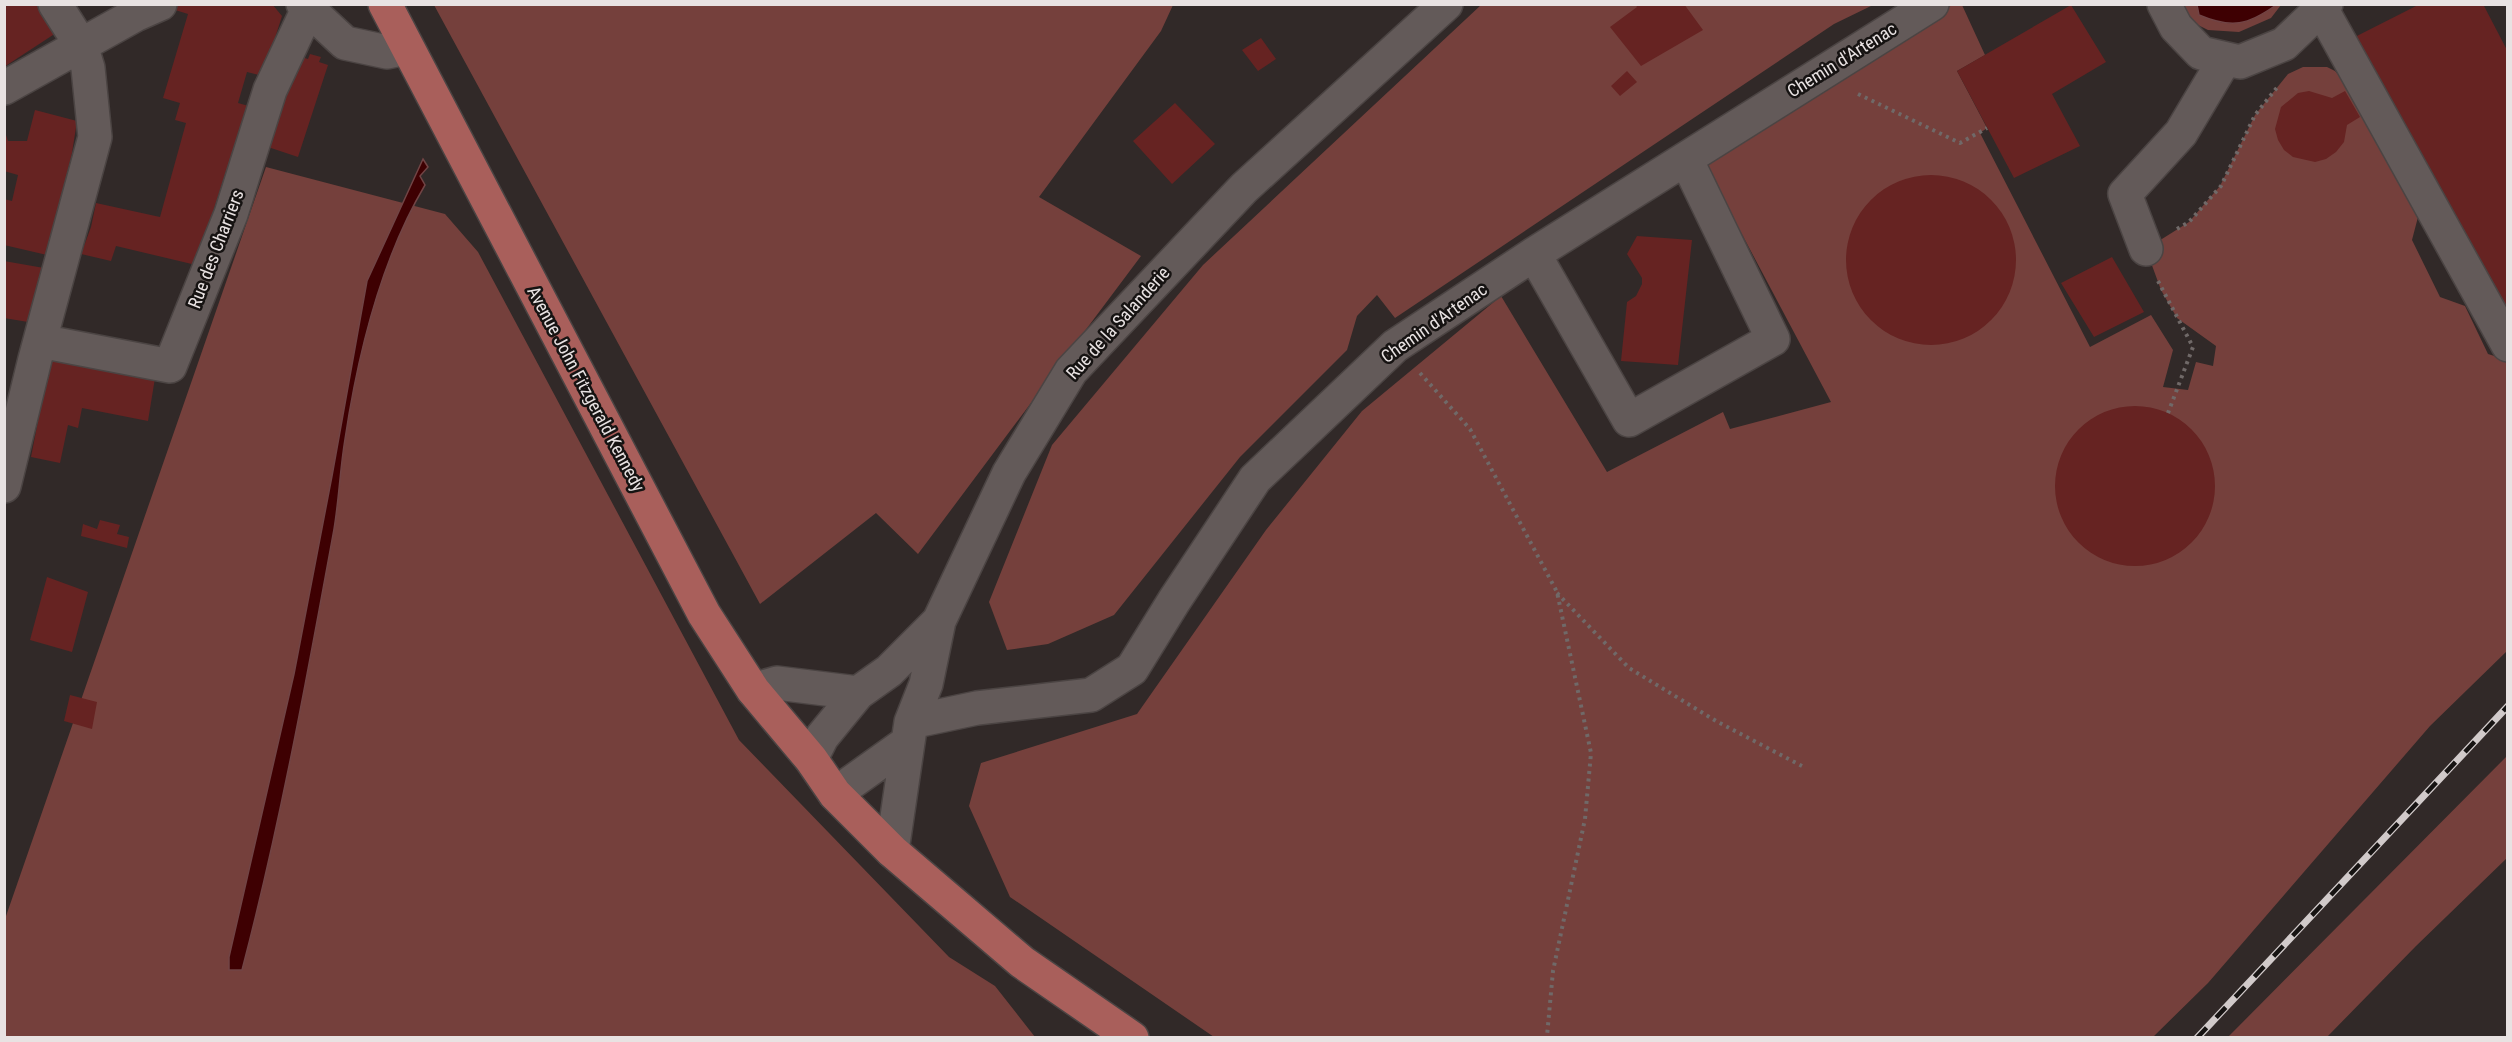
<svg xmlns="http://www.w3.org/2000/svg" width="2512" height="1042" font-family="'Roboto Condensed',sans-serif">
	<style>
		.green { fill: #75403c }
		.water { fill: #3e0002; stroke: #714445; stroke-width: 1.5 }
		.building { fill: #662322 }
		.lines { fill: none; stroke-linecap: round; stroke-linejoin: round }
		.minor-casing { stroke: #4b4443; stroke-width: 36 }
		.major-casing { stroke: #4b4443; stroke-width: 36 }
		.path { stroke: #706968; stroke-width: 4; stroke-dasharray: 3 4.5; stroke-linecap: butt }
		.minor { stroke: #635a59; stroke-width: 33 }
		.major { stroke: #a95f5b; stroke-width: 33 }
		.rail-casing { stroke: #d1caca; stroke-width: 7 }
		.rail { stroke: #161312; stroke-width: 4.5; stroke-dasharray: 14; stroke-linecap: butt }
		.labels { text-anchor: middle; stroke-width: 5; stroke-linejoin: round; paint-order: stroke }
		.street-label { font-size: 18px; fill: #e8e2e2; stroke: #161312 }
	</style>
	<rect width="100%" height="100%" fill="#312928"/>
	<path class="green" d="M 434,5 L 1173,5 L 1161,31 L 1039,197 L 1141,256 L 918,554 L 876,513 L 760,604 Z
		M 1481,5 L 1873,5 L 1834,24 L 1395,318 L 1377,295 L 1357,316 L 1347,350 L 1240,457 L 1114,615 L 1048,644 L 1007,650 L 989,602 L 1052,445 L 1203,265 Z
		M 1952,5 L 1962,5 L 1985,55 L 1957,71 L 1987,128 L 1980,133 L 2090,347 L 2151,315 L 2173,350 L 2163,387 L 2188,390 L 2196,362 L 2213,366 L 2216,346 L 2177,318 L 2161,290 L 2146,249 L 2189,222 L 2220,186 L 2255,115 L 2288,74 L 2303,67 L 2327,67 L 2335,71 L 2345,82 L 2418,217 L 2412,240 L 2440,297 L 2465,306 L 2488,354 L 2507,360 L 2507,651 L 2430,726 L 2208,983 L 2153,1037 L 1214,1037 L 1010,897 L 969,806 L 981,763 L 1137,714 L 1266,530 L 1362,411 L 1501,296 L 1607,472 L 1723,412 L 1730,429 L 1831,402 L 1702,159 Z
		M 2176,5 L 2281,5 L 2271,18 L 2239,32 L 2208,30 L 2188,20 Z
		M 266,167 L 445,214 L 478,252 L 739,740 L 949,957 L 995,986 L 1035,1037 L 5,1038 L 5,919 Z
		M 2507,756 L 2507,858 L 2416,946 L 2327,1037 L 2228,1037 Z"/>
	<path class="water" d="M 2197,5 L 2197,4 L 2276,5 C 2248,25 2232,29 2199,15 Z
		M 423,159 L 428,167 L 420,176 L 425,185 C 380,261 358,353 345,439 C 340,469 339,499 334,529 C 307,677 280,825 242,970 L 229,970 L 229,957 L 294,674 L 332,476 L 367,281 Z"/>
	<path class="building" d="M 4,4 L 36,4 L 56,33 L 4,67 Z
		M 173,4 L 272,4 L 282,16 L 263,76 L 247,72 L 238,103 L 252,107 L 231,172 L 226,171 L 196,265 L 116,246 L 111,261 L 81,254 L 91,227 L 96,203 L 160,217 L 186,123 L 175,120 L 180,103 L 163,98 L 188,14 L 172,9 Z
		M 1635,4 L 1684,4 L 1703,30 L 1641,66 L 1610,27 L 1637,7 Z
		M 2420,4 L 2483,4 L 2508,52 L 2508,322 L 2343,43 Z
		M 2071,5 L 2106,62 L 2052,94 L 2080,146 L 2014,178 L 1957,71 Z
		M 1261,38 L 1276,59 L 1258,71 L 1242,50 Z
		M 310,54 L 321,57 L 319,62 L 328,65 L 298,157 L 265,146 L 298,56 L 308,59 Z
		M 1627,71 L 1637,82 L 1620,96 L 1611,86 Z
		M 2309,91 L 2332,98 L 2345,91 L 2360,117 L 2347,125 L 2344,142 L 2336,152 L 2326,159 L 2315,162 L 2293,157 L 2284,150 L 2278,140 L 2275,129 L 2281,107 L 2298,93 Z
		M 1175,103 L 1215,144 L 1172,184 L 1133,141 Z
		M 35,110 L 77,121 L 72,153 L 47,255 L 4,245 L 4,199 L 12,201 L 18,175 L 4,171 L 4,129 L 8,141 L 27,141 Z
		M1846 260a85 85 0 1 1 170 0a85 85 0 1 1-170 0Z
		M 1637,236 L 1692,240 L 1678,365 L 1621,361 L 1627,302 L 1636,296 L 1642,284 L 1642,278 L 1627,254 Z
		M 2112,257 L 2144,312 L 2094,337 L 2061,283 Z
		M 4,261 L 44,268 L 28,322 L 4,318 L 6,289 L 4,289 Z
		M 50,359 L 155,378 L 148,421 L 82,408 L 78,428 L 68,425 L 60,463 L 31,457 Z
		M2055 486a80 80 0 1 1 160 0a80 80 0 1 1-160 0Z
		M 100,520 L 120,525 L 117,534 L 129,537 L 127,548 L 81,536 L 83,524 L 97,529 Z
		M 47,577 L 88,592 L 72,652 L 30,640 Z
		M 70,695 L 97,702 L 92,729 L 64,721 Z"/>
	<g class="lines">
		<g class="minor-casing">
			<path id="minor" d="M 303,4 L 345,43 L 387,52 L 406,48
				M 2164,4 L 2176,27 L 2201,53 L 2240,62 L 2284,44 L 2326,4
				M 2321,8 L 2508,345
				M 4,88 L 135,15 L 160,4
				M 2146,249 L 2125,194 L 2181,133 L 2225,59
				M 1534,254 L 1629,420 L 1773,339 L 1686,159
				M 40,341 L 170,366 L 231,214 L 270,90 L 308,9
				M 4,486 L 35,359 L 95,137 L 88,68 L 81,45 L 55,4
				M 753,690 L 777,683 L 858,693
				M 911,722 L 977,708 L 1091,695 L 1132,669 L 1174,601 L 1255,479 L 1395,346 L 1534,254 L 1932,4
				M 811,759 L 822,737 L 858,693 L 889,671 L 939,621 L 1009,473 L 1071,371 L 1244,188 L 1446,4
				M 835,794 L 908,742
				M 892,851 L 911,722 L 926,684 L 939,621"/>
		</g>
		<g class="major-casing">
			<path id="major" d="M 385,4 L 704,614 L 753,690 L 811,759 L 835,794 L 892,851 L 1022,962 L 1132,1038"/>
		</g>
		<path class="path" d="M 1858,94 L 1960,143 L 1987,128
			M 2177,229 L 2189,222 L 2221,186 L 2255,115 L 2279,85
			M 2158,281 L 2193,347 L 2168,413
			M 1420,373 L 1470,429 L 1557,592 L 1591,753 L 1585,819 L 1553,971 L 1547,1036
			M 1557,593 L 1629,668 L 1716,721 L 1802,766"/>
		<use href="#minor" class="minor"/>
		<use href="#major" class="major"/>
		<g class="rail-casing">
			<path id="rail" d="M 2197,1038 L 2508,706"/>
		</g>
		<use href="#rail" class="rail"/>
	</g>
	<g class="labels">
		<g class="street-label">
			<text transform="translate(1842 60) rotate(-32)" y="6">Chemin d'Artenac</text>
			<text transform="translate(216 249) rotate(-69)" y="6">Rue des Charriers</text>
			<text transform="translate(1118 323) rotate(-48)" y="6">Rue de la Salanderie</text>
			<text transform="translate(1434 323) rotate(-35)" y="6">Chemin d'Artenac</text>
			<text transform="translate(586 389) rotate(62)" y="6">Avenue John Fitzgerald Kennedy</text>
		</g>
	</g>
	<rect width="2512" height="1042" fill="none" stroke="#e8e2e2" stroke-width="12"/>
</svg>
